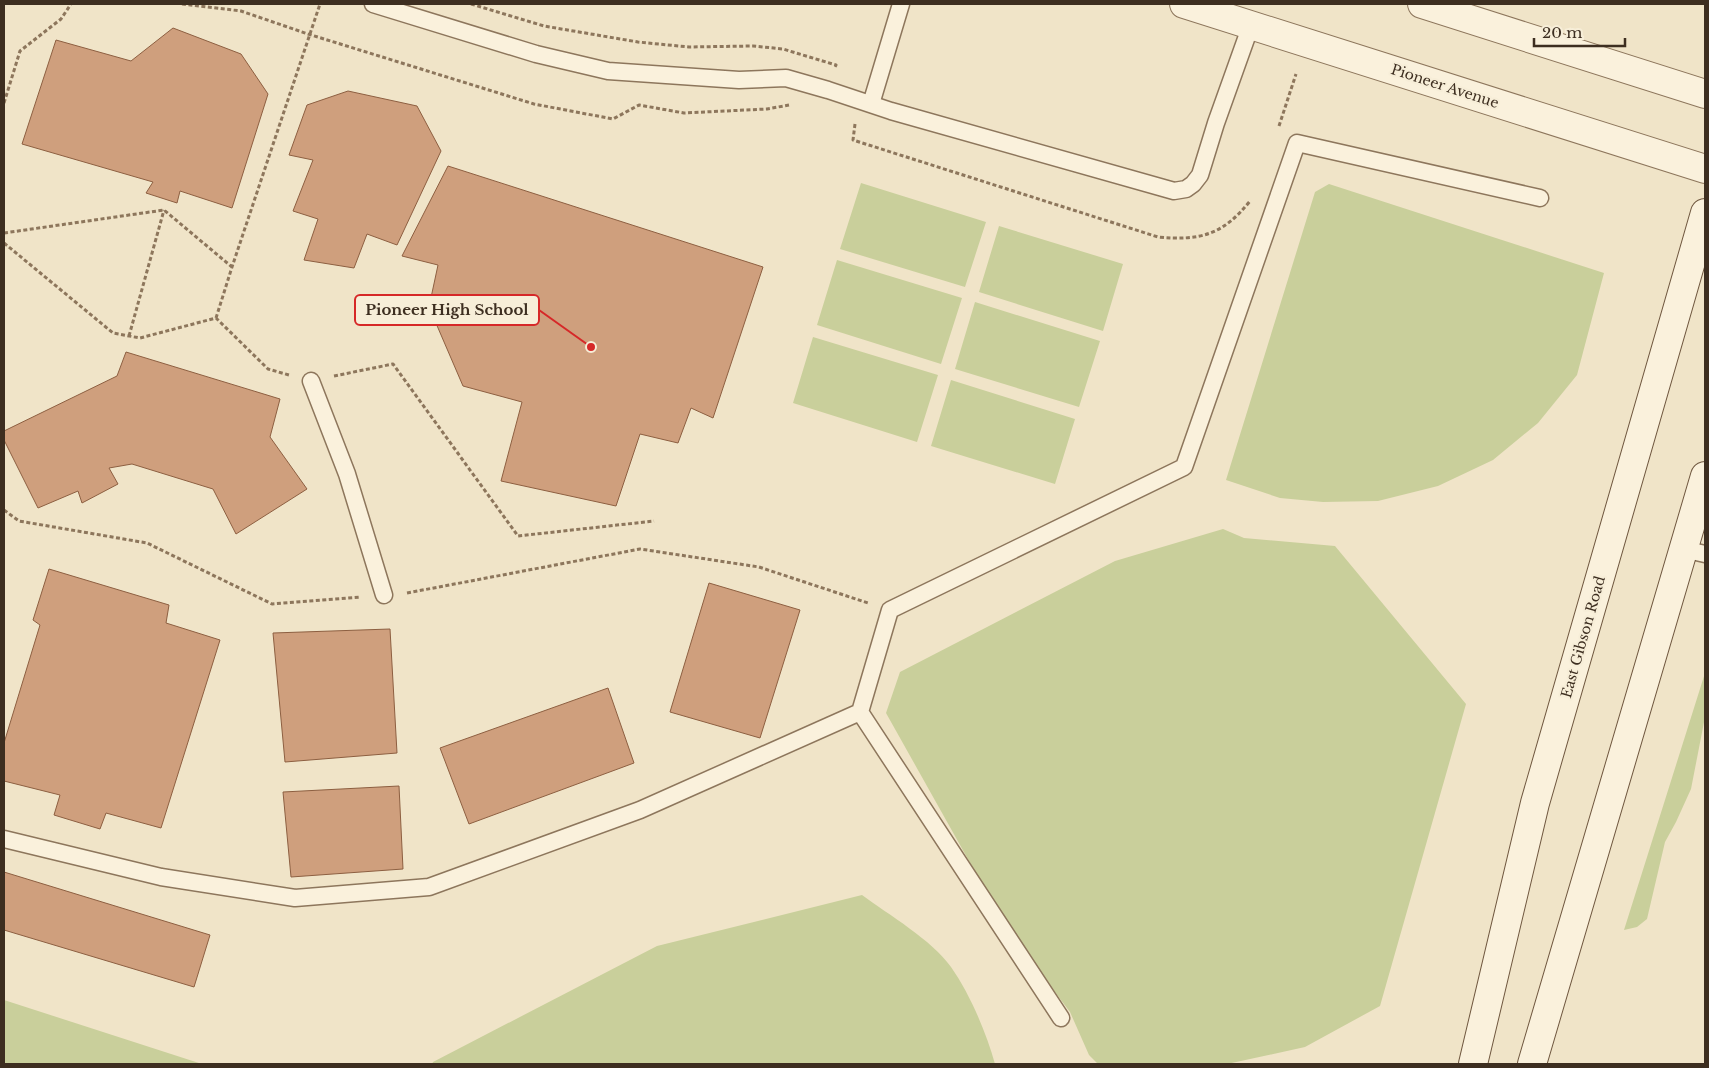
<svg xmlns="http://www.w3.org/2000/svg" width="1709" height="1068" font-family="'Libre Baskerville',serif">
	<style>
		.green { fill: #c9cf9b }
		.building { fill: #cf9f7d; stroke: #8d5f41 }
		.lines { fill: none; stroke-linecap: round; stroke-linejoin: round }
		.service-casing { stroke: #8d765c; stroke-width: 19 }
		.tertiary-casing { stroke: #8d765c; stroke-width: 30 }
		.secondary-casing { stroke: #6f573f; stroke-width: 30 }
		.path { stroke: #8d765c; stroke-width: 3; stroke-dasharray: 4 2.5; stroke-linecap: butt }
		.service { stroke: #faf1dc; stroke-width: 16 }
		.tertiary { stroke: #faf1dc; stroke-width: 28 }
		.secondary { stroke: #faf1dc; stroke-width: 28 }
		.labels { text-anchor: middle; stroke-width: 4.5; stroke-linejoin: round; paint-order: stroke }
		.street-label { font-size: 14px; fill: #3d2e20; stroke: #f7eed8 }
		.leader { fill: none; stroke: #d62828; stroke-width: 2 }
		.callout-dot { fill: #d62828; stroke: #f7eed8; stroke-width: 2 }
		.callout { fill: #f7eed8; stroke: #d62828; stroke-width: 2 }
		.callout-label { font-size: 15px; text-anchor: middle; font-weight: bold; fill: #3d2e20 }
	</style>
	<rect width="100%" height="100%" fill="#f0e4c8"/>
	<path class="green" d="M 861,183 L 986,222 L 965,287 L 840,249 Z
		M 1329,184 L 1604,273 L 1577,375 L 1538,423 L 1493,460 L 1438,486 L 1378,501 L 1323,502 L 1280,498 L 1226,480 L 1315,192 Z
		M 999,226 L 1123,264 L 1103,331 L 979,292 Z
		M 837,260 L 962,298 L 941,364 L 817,325 Z
		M 975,302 L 1100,341 L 1079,407 L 955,369 Z
		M 813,337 L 938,375 L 917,442 L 793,403 Z
		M 951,380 L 1075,419 L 1055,484 L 931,446 Z
		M 1223,529 L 1244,538 L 1335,546 L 1466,704 L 1380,1006 L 1305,1047 L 1227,1064 L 1098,1064 L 1089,1055 L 1070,1012 L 1006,927 L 886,713 L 900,672 L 1115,561 Z
		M 1705,673 L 1705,717 L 1691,789 L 1676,822 L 1665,842 L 1647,919 L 1637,927 L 1624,930 Z
		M 862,895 C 889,915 932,940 951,967 C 970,994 986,1032 995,1064 L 432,1064 L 433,1062 L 657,946 Z
		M 4,1000 L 202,1064 L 4,1064 Z"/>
	<path class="building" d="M 173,28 L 241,54 L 268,94 L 232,208 L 180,191 L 177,203 L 146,193 L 153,182 L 22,144 L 56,40 L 131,61 Z
		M 348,91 L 417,106 L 441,151 L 397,245 L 367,234 L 354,268 L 304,260 L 318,219 L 293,211 L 313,160 L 289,155 L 307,105 Z
		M 448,166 L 763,267 L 713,418 L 691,408 L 678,443 L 640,434 L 616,506 L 501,481 L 522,402 L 463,386 L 429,307 L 438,265 L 402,256 Z
		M 126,352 L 280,399 L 270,437 L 307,489 L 236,534 L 213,489 L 132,464 L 109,468 L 118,484 L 82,503 L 78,491 L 38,508 L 4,440 L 4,431 L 117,376 Z
		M 49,569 L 169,605 L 166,623 L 220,640 L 161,828 L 106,813 L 100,829 L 54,815 L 60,795 L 4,781 L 4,743 L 40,625 L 33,620 Z
		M 709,583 L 800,610 L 760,738 L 670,712 Z
		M 390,629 L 397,753 L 285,762 L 273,633 Z
		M 608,688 L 634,763 L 469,824 L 440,748 Z
		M 399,786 L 403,869 L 291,877 L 283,792 Z
		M 4,872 L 210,935 L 194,987 L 4,930 Z"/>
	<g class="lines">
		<g class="service-casing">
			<path id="service" d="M 373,4 L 536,54 L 608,71 L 739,80 L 786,78 L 828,90 L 891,111 L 1174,191 L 1186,189 L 1193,184 L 1200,175 L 1216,123 L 1251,25
				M 871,104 L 901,4
				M 311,381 L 347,474 L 384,595
				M 1683,549 L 1705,554
				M 860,712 L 1061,1018
				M 4,839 L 161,877 L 295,898 L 429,887 L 640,810 L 860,712 L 890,610 L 1184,467 L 1297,143 L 1540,198"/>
		</g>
		<g class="tertiary-casing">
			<path id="tertiary" d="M 1184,4 L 1705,169
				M 1422,4 L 1705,94"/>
		</g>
		<g class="secondary-casing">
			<path id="secondary" d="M 1473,1064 L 1535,803 L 1705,213
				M 1532,1064 L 1705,476"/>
		</g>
		<path class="path" d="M 182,4 L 241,11 L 308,34 L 534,104 L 613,119 L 639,105 L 684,113 L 767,109 L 789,105
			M 471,4 L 544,26 L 638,42 L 689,47 L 753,46 L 783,49 L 836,65 L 835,67
			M 4,103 L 20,51 L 61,19 L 71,4
			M 855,124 L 853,140 L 1158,237 C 1200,241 1223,235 1250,201
			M 1279,126 L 1296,74
			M 4,233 L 164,210 L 232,267
			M 4,243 L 113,333 L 140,338 L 216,318 L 268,369 L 289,375
			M 216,318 L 232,267 L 320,4
			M 129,336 L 164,210
			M 334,376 L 393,364 L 518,536 L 654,521
			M 4,510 L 19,521 L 147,543 L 272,604 L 361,597
			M 407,593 L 640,549 L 759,567 L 868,603"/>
		<use href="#service" class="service"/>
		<use href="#tertiary" class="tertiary"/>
		<use href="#secondary" class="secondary"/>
	</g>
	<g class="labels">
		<g class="street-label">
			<text transform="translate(1445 86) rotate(18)" y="5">Pioneer Avenue</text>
			<text transform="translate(1583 637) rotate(-74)" y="5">East Gibson Road</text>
		</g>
	</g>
	<path class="leader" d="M591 347L539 310"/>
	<circle class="callout-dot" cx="591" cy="347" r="5"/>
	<rect class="callout" x="355" y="295" width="184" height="30" rx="5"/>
	<g class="callout-label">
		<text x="447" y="315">Pioneer High School</text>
	</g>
	<rect width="1709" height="1068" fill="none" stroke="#3d2e20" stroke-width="10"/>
	<path d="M1534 38v8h91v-8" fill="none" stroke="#3d2e20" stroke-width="2.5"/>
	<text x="1542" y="38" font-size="15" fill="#3d2e20" stroke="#f7eed8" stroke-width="4" paint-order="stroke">20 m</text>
</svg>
